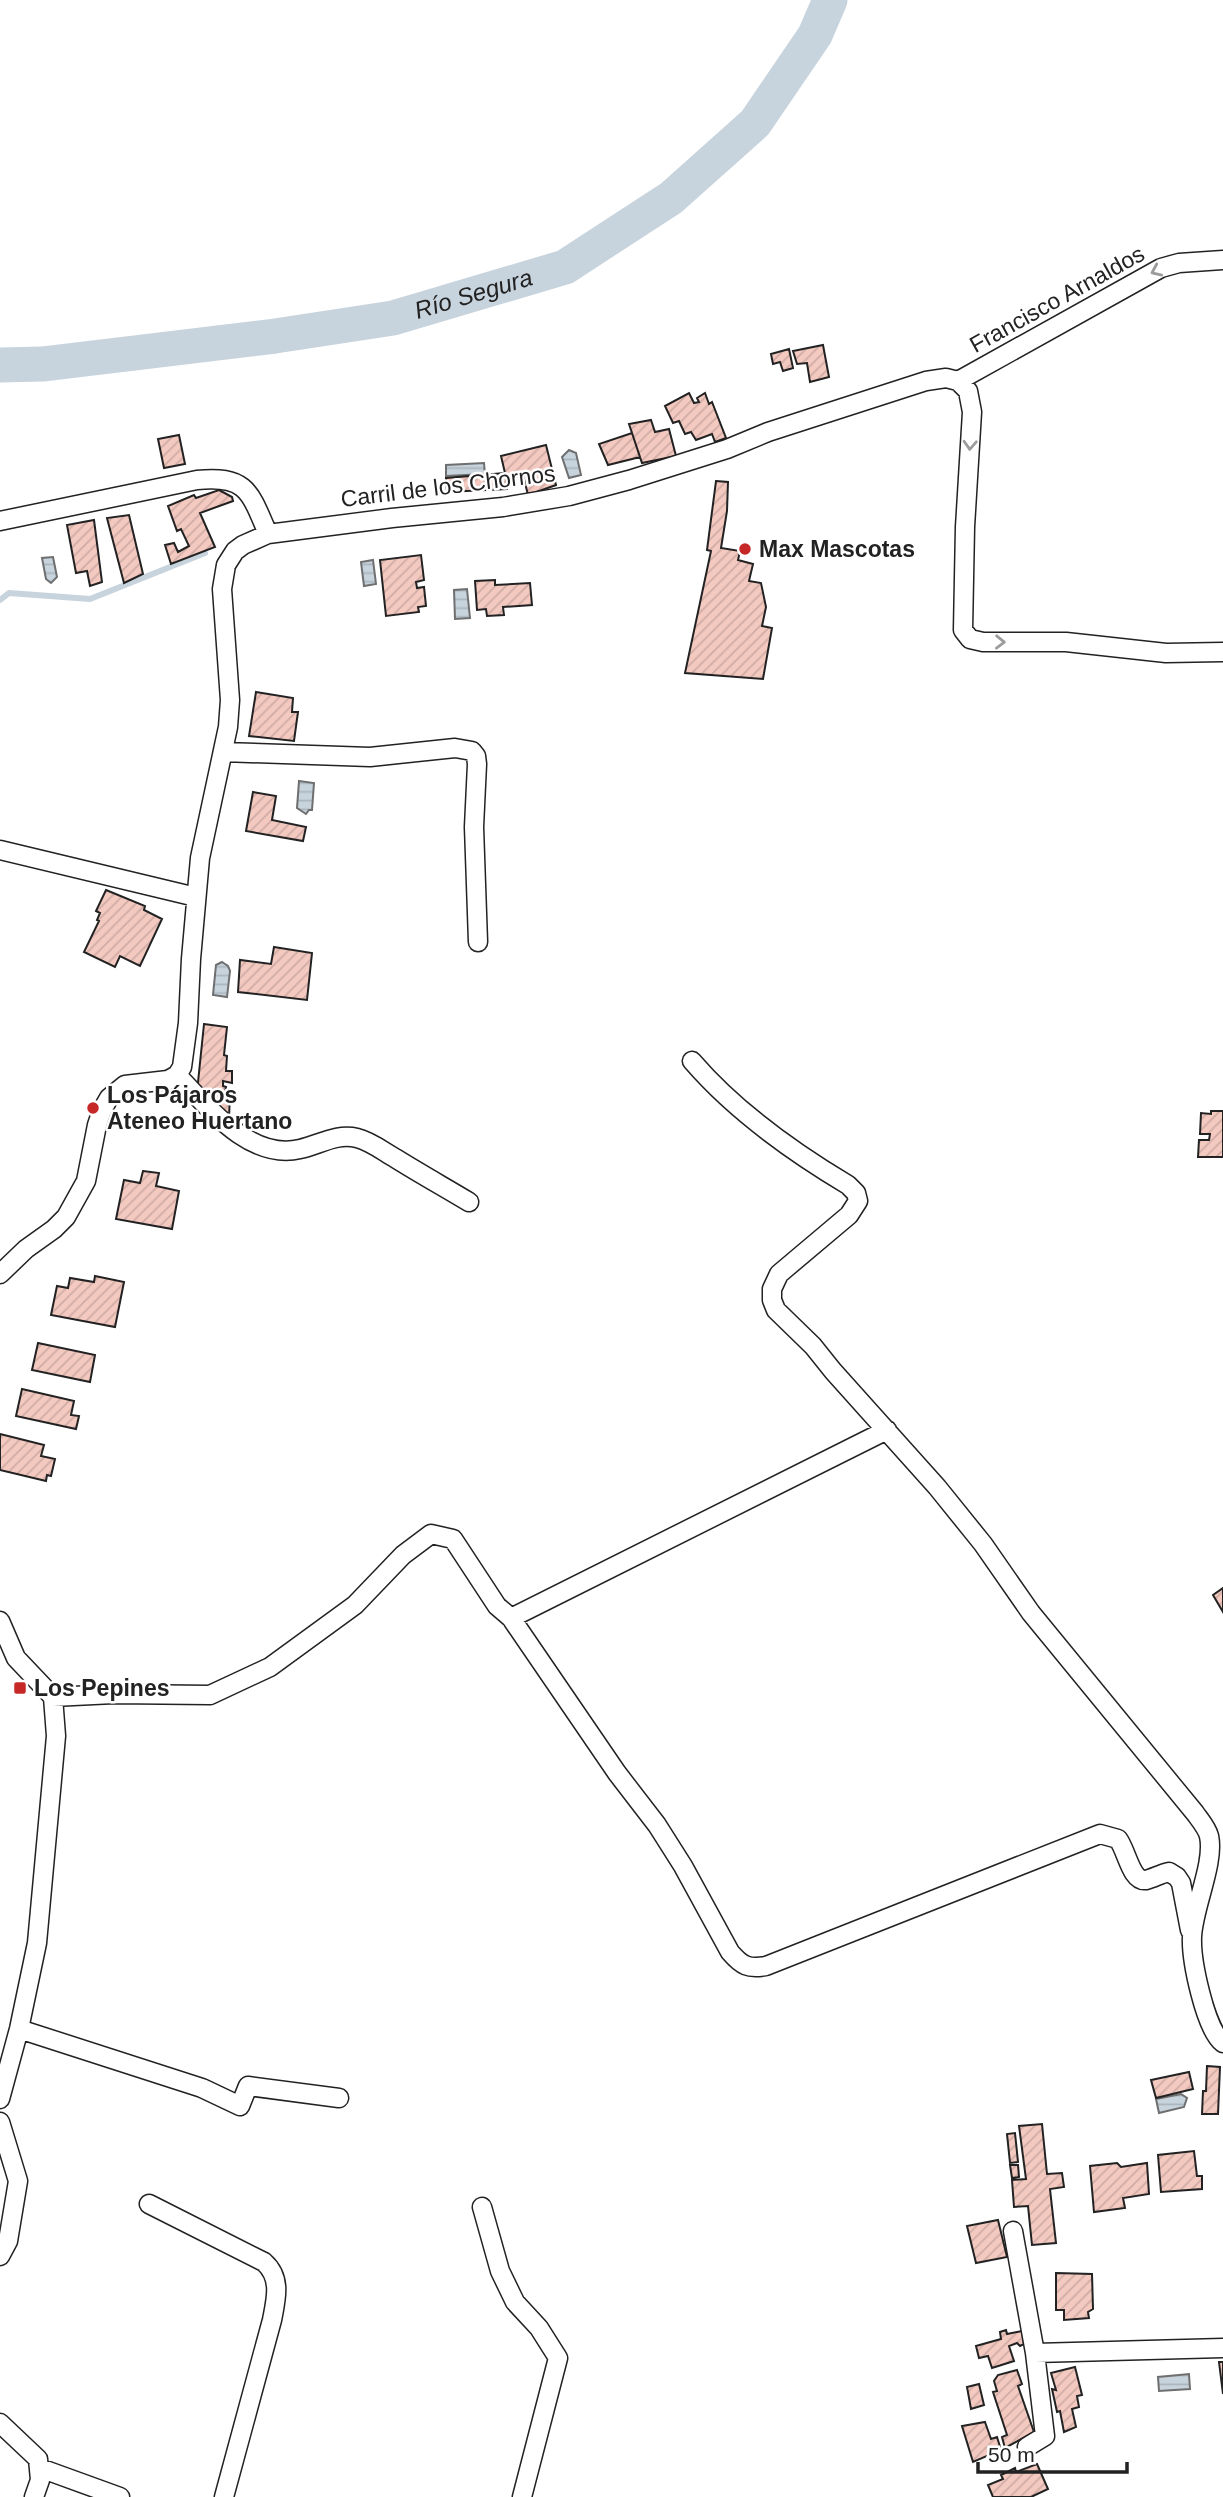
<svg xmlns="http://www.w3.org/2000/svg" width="1223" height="2497" font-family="Helvetica,sans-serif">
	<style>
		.water { fill: url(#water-rules); stroke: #6f6f6f; stroke-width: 2 }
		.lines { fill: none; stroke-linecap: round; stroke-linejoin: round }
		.stream { stroke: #c7d3dd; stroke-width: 6 }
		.river { stroke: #c7d3dd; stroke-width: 35 }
		.building { fill: url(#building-hatch); stroke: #222; stroke-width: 2 }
		.street-casing { stroke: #222; stroke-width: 21 }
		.street { stroke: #fff; stroke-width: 18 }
		.oneway { stroke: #9c9c9c }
		.poi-dot { fill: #c62828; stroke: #fff; stroke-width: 2.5 }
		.labels { text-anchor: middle; stroke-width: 5; stroke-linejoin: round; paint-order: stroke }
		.street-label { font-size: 23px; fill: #222; stroke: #fff }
		.poi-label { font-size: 23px; font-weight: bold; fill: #222; stroke: #fff; text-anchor: start }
		.water-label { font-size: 24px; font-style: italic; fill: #222; stroke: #fff }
	</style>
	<defs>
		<pattern id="water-rules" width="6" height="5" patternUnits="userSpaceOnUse" patternTransform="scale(1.75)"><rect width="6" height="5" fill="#c7d3dd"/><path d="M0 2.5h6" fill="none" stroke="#abb5bd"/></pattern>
		<pattern id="building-hatch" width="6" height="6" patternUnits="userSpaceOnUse" patternTransform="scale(1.75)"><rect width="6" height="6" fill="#f3c9c0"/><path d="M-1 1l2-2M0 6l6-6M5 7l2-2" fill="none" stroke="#d0aca5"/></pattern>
	</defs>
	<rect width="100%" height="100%" fill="#fff"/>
	<path class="water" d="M 569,450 L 576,453 L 581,475 L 569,478 L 562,457 Z
		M 484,463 L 485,474 L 446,476 L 446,465 Z
		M 53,557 L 57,577 L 51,583 L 46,579 L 42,558 Z
		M 373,560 L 376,584 L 364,586 L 361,562 Z
		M 467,589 L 470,618 L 455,619 L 454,590 Z
		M 299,781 L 314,783 L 312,810 L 309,810 L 306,814 L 297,808 Z
		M 222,962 L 228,966 L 230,971 L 227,997 L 213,995 L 216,965 Z
		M 1181,2094 L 1187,2098 L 1184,2107 L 1159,2113 L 1156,2099 Z
		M 1189,2374 L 1190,2389 L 1159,2391 L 1158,2377 Z"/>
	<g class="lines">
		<path class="stream" d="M 0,600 L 9,593 L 90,599 L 205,553"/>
		<path class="river" id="s1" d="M 0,365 L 42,364 L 275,336 L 393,318 L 565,267 L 671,198 L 755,123 L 815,35 L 830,0"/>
	</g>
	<path class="building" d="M 823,345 L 829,377 L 810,382 L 807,363 L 797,364 L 793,351 Z
		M 789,349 L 793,368 L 783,371 L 780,362 L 773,364 L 771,354 Z
		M 689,393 L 694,403 L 699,402 L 697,398 L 705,393 L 709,404 L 712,402 L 726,438 L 715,442 L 712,434 L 696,440 L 691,432 L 685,434 L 679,421 L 673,423 L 665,406 Z
		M 651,420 L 655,432 L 669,429 L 676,456 L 642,463 L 629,424 Z
		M 632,433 L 640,457 L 608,465 L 599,444 Z
		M 179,435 L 185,464 L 164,468 L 158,439 Z
		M 546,445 L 556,485 L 528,495 L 523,475 L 506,479 L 507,489 L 447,492 L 446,478 L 505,473 L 501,456 Z
		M 716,481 L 728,482 L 727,511 L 721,548 L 740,551 L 738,560 L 753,564 L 749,581 L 761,583 L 766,607 L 762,626 L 772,628 L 763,679 L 685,673 L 711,551 L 707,550 Z
		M 219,490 L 232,497 L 233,501 L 200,513 L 215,547 L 171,564 L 165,545 L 174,543 L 178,552 L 189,546 L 181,529 L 177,531 L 168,506 L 194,495 L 196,498 Z
		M 129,515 L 143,574 L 124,583 L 107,518 Z
		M 94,520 L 102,582 L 90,586 L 87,571 L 76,573 L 67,525 Z
		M 421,555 L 424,580 L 416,582 L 417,588 L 424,587 L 426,606 L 418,607 L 419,612 L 386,616 L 380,560 Z
		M 495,580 L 495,585 L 530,583 L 532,605 L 503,607 L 504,615 L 487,616 L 486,609 L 477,610 L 475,581 Z
		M 256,692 L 293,698 L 292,712 L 298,712 L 294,741 L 249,736 Z
		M 253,792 L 276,796 L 272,820 L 306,827 L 303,841 L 246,831 Z
		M 106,890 L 145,906 L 144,910 L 162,919 L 140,966 L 120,956 L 115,967 L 84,952 L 99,921 L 97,920 L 100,913 L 96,911 Z
		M 274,947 L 312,953 L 307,1000 L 238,992 L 240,960 L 271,964 Z
		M 204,1024 L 227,1027 L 224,1055 L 227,1056 L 226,1071 L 232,1071 L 232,1083 L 223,1081 L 223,1086 L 226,1087 L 225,1092 L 230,1092 L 229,1119 L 197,1092 Z
		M 1211,1111 L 1223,1111 L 1223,1157 L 1198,1157 L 1199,1140 L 1209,1140 L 1210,1134 L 1200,1134 L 1201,1113 L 1211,1114 Z
		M 143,1171 L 159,1173 L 156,1186 L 179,1191 L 172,1229 L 116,1219 L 124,1180 L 140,1183 Z
		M 95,1276 L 124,1282 L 115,1327 L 51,1315 L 57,1286 L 68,1288 L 70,1278 L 94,1282 Z
		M 38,1343 L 95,1355 L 90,1382 L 32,1370 Z
		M 22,1389 L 74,1401 L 71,1415 L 79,1416 L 76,1429 L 16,1416 Z
		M 0,1434 L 44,1445 L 41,1456 L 55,1459 L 51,1476 L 47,1475 L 46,1481 L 0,1470 Z
		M 1223,1588 L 1223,1612 L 1213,1595 Z
		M 1207,2066 L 1220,2067 L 1218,2114 L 1202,2114 L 1203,2091 L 1206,2091 Z
		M 1189,2072 L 1193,2089 L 1156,2098 L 1151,2080 Z
		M 1042,2124 L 1047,2174 L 1062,2173 L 1064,2187 L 1050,2189 L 1056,2243 L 1032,2245 L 1028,2206 L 1014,2207 L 1012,2180 L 1026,2179 L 1019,2126 Z
		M 1015,2133 L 1018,2162 L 1010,2163 L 1007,2134 Z
		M 1194,2151 L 1197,2176 L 1202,2176 L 1202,2189 L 1161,2192 L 1158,2155 Z
		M 1117,2163 L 1121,2167 L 1147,2163 L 1149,2194 L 1123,2198 L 1125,2208 L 1094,2212 L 1090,2166 Z
		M 1010,2165 L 1018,2165 L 1019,2177 L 1012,2178 Z
		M 998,2220 L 1007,2257 L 976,2263 L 967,2226 Z
		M 1056,2273 L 1092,2274 L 1093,2309 L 1088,2312 L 1089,2318 L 1064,2320 L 1064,2310 L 1056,2310 Z
		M 1006,2330 L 1007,2334 L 1022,2331 L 1024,2344 L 1020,2346 L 1017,2343 L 1009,2346 L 1014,2361 L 992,2368 L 988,2356 L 979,2358 L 976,2346 L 1001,2339 L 1000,2332 Z
		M 1219,2362 L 1223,2362 L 1223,2394 Z
		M 1075,2367 L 1082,2395 L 1077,2396 L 1079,2407 L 1072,2409 L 1076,2427 L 1064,2432 L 1060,2411 L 1057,2412 L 1052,2389 L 1056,2390 L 1051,2373 Z
		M 1017,2370 L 1022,2384 L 1018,2386 L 1034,2432 L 1005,2448 L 1002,2437 L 1007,2435 L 993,2392 L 997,2391 L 994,2381 L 998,2375 Z
		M 979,2384 L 984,2405 L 971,2409 L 967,2387 Z
		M 985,2422 L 991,2439 L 997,2437 L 1001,2450 L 973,2462 L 962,2426 Z
		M 1037,2464 L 1048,2489 L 1031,2497 L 993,2497 L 988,2485 L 1003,2479 L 1001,2475 L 1015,2468 L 1016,2472 Z"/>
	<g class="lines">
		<g class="street-casing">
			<path id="street" d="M 958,381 L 1161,268 L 1179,263 L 1223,260
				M 0,521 L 197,480 C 247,475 250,492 268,534
				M 223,752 L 370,757 L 455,748 L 472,751 L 476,756 L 477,764 L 474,827 L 478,942
				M 0,850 L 196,897
				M 692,1061 C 735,1111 791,1151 848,1185 L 856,1193 L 858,1201 L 849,1215 L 779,1274 L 772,1289 L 772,1300 L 776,1310 L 813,1346 L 833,1371 L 937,1487 L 983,1544 L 1031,1613 L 1195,1813 C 1200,1820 1207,1828 1209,1836 C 1215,1863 1193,1908 1192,1937 C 1191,1960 1205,2029 1223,2043
				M 177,1075 C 208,1107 250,1161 300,1149 C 319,1145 336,1133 357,1138 C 370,1141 383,1151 395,1158 C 419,1173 444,1187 469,1202
				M 0,1274 L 26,1249 L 54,1229 L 66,1217 L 86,1181 L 97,1125 L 102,1110 L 109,1098 L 125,1085 L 168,1080 L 177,1075 L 182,1067 L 188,1023 L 191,959 L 200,858 L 228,727 L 230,700 L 222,589 L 226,565 L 235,551 L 243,545 L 268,534 L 392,518 L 503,507 L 569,496 L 629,480 L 727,449 L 768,432 L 926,381 L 946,378 L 958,381 L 968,391 L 972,412 L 965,527 L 963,630 L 970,639 L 983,642 L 1066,642 L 1166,653 L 1223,652
				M 511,1618 L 617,1773 L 657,1825 L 683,1866 L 730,1952 C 742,1966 748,1969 766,1966 L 1100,1834 L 1118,1839 C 1127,1851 1131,1882 1146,1880 C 1154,1878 1160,1874 1169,1872 L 1177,1877 L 1181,1883 L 1190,1930
				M 0,1621 L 16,1658 L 53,1697 L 56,1736 L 37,1943 L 19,2029 L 0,2099
				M 53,1697 L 114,1694 L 210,1695 L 270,1667 L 355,1605 L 403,1555 L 431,1534 L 453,1539 L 497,1606 L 511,1618 L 887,1430
				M 19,2029 L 202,2088 L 240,2106 L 248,2086 L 339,2098
				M 0,2122 L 18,2181 L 8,2241 L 0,2256
				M 149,2204 L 264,2262 C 282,2278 276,2299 272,2320 L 224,2497
				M 482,2207 L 500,2271 L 515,2302 L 539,2328 L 558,2358 L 522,2497
				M 1013,2231 L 1035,2353 L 1045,2436 L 1027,2447
				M 1035,2353 L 1223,2348
				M 0,2423 L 38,2459 L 40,2480 L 34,2497
				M 40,2468 L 120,2497"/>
		</g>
		<use href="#street" class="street"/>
	</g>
	<defs><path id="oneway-chevron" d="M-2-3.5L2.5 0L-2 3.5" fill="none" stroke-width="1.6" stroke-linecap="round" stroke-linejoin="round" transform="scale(1.75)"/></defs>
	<g class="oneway">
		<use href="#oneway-chevron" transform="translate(1156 271) rotate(156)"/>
		<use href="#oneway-chevron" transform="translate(970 445) rotate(93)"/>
		<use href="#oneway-chevron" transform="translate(1000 642) rotate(1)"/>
	</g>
	<g class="poi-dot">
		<circle cx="745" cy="549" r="7"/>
		<circle cx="93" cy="1108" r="7"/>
		<rect x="13" y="1681" width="14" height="14" rx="3.5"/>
	</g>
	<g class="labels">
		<g class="street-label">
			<text transform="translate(1057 299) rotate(-29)" y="8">Francisco Arnaldos</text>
			<text transform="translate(448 486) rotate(-7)" y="8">Carril de los Chornos</text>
		</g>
		<g class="poi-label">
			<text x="759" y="557">Max Mascotas</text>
			<text x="107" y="1103">Los Pájaros<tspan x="107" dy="26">Ateneo Huertano</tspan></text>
			<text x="34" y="1696">Los Pepines</text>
		</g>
		<g class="water-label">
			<text dy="8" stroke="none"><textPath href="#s1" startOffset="480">Río Segura</textPath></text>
		</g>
	</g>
	<path d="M978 2462v10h149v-10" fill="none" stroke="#222222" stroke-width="3.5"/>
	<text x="988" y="2462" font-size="21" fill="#222222" stroke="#ffffff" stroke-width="5" paint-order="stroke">50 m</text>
</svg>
